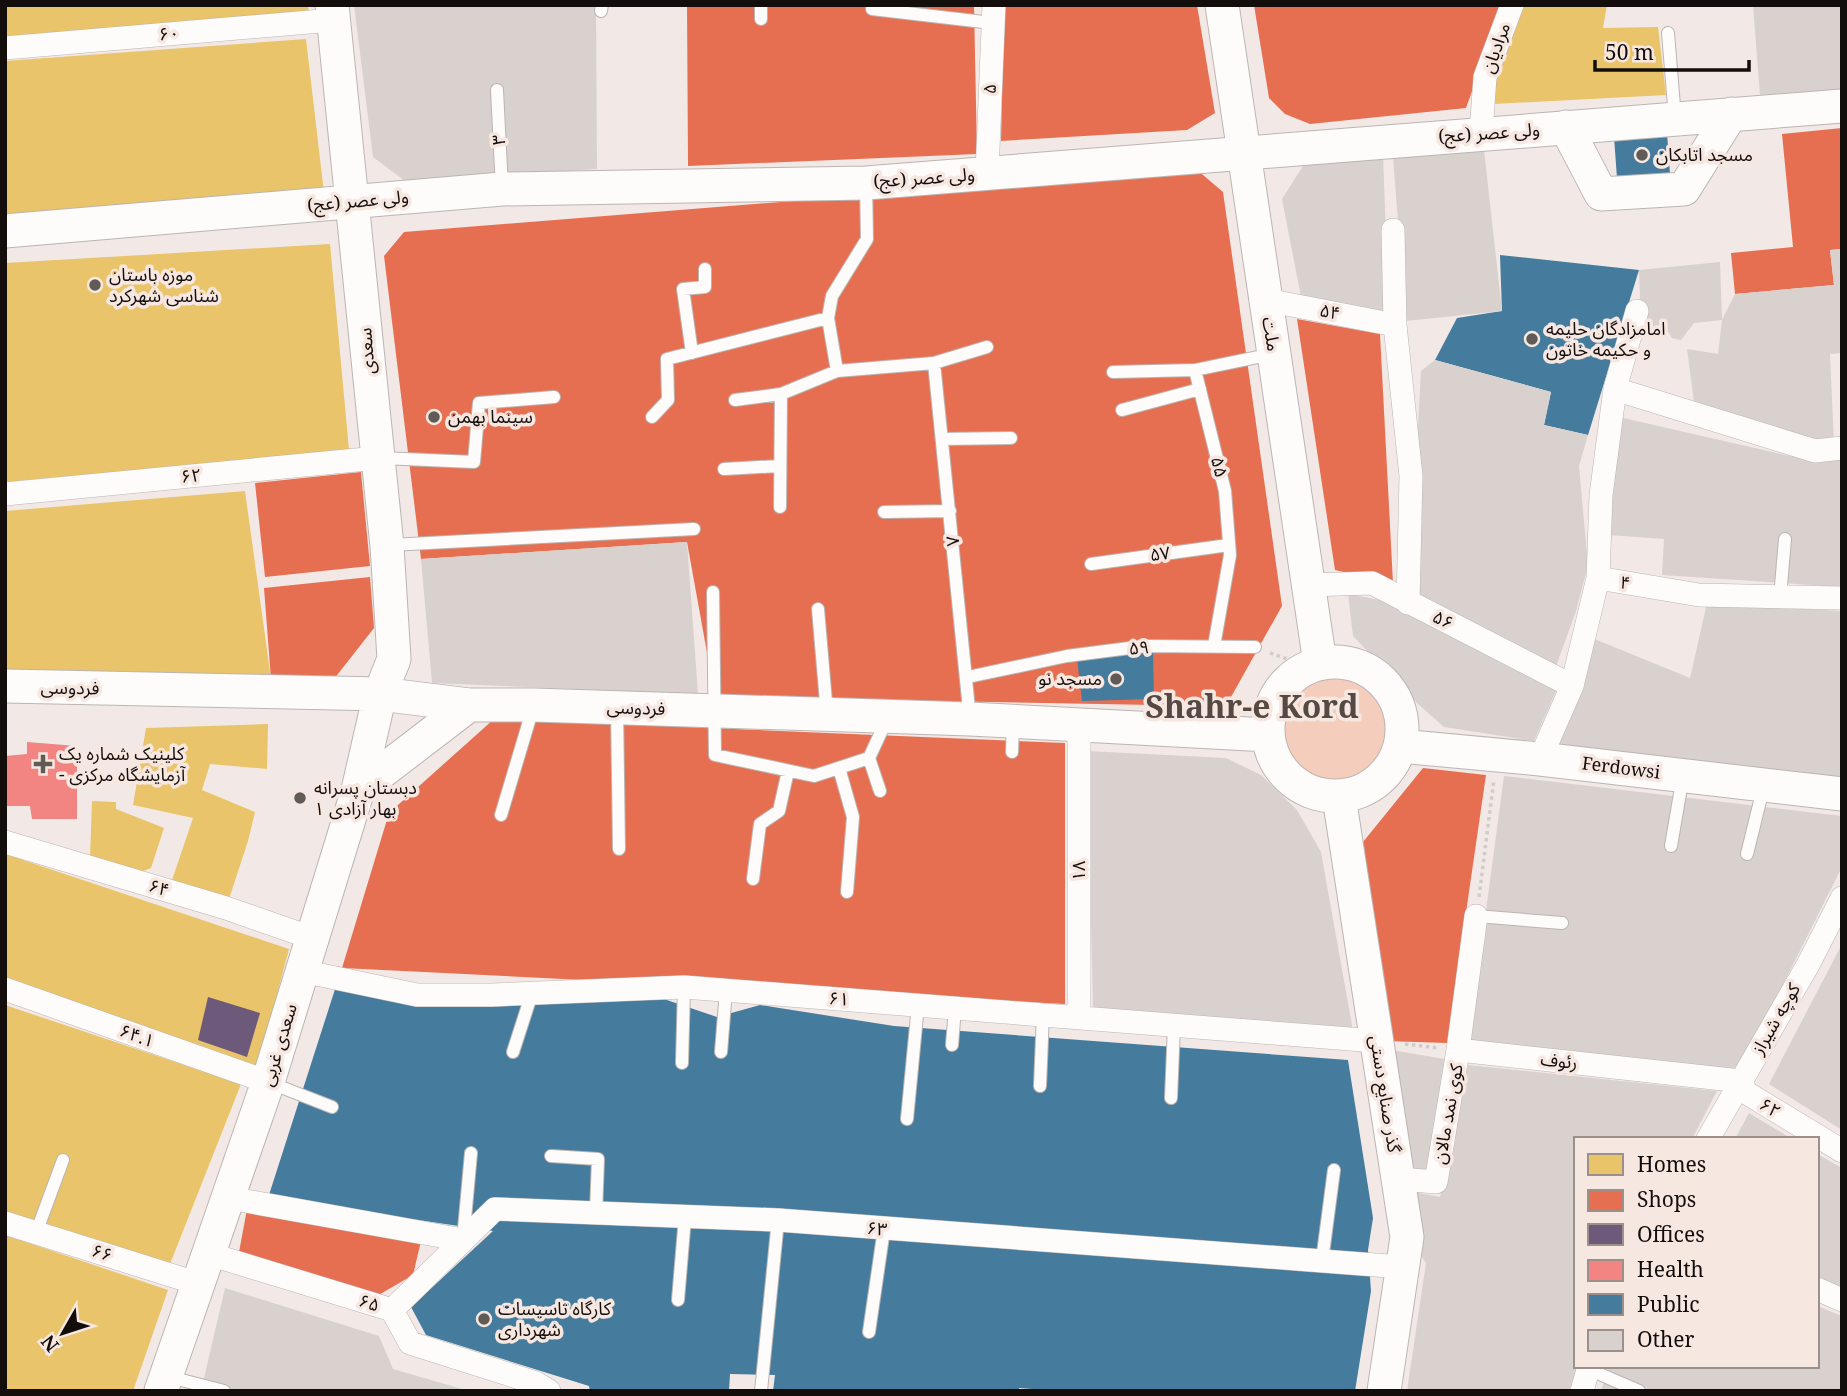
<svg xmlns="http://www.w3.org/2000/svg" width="1847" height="1396" font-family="'Noto Serif','Noto Sans Arabic',serif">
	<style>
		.green { fill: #f4cdbd }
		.homes { fill: #e9c46a }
		.shops { fill: #e76f51 }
		.offices { fill: #6d597a }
		.health { fill: #f28482 }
		.public { fill: #457b9d }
		.building { fill: #d8d1ce }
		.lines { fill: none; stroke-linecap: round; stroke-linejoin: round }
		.lane-casing { stroke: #bbb5b2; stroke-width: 14 }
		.street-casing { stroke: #bbb5b2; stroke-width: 24 }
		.secondary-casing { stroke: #bbb5b2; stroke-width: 35 }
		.path { stroke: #cfcdcc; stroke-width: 3.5; stroke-dasharray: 3.5 3.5; stroke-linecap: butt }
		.lane { stroke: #fdfcfb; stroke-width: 12 }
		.street { stroke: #fdfcfb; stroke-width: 23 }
		.secondary { stroke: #fdfcfb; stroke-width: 33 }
		.poi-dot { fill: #615b58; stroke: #f7e7e1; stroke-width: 2.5 }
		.labels { text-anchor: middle; stroke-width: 7; stroke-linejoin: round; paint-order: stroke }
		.street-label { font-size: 18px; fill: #130e0c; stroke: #f7e7e1 }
		.poi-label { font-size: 18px; fill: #130e0c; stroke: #f7e7e1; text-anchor: start }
		.town-label { font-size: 32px; font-weight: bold; fill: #554943; stroke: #f7e7e1 }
	</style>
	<rect width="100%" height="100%" fill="#f2e9e6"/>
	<path class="green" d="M1284 728a51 51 0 1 1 102 0a51 51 0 1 1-102 0Z"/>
	<path class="homes" d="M 5,5 L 308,5 L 309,15 L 5,36 Z
		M 1083,5 L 1160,5 L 1195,14 L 1200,64 L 1086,41 Z
		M 1515,5 L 1607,5 L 1603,28 L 1658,27 L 1666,95 L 1493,104 L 1487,71 Z
		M 306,39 L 324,193 L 5,221 L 5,61 Z
		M 330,244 L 349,450 L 5,482 L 5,263 Z
		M 245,491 L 271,679 L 5,674 L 5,511 Z
		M 268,724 L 267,769 L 210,764 L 202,790 L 255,812 L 248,841 L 226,908 L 170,886 L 193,818 L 133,805 L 146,728 Z
		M 92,801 L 116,802 L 116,809 L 164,828 L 151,868 L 138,873 L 90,858 Z
		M 5,854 L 289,949 L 258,1066 L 5,979 Z
		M 5,1005 L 241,1084 L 170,1264 L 5,1214 Z
		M 5,1235 L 168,1290 L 133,1391 L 5,1391 Z"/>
	<path class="shops" d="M 687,5 L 974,5 L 977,154 L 688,166 Z
		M 1004,5 L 1197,5 L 1215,113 L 1187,130 L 1001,141 Z
		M 1254,5 L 1503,5 L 1466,108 L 1310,124 L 1285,114 L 1269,98 Z
		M 1842,128 L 1842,249 L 1830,250 L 1834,285 L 1735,294 L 1731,253 L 1793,247 L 1782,134 Z
		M 1196,169 L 1223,192 L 1282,606 L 1231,697 L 1210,706 L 715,697 L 687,542 L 421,559 L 384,256 L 404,232 Z
		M 1297,319 L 1380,334 L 1393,583 L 1335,570 Z
		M 361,472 L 370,566 L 265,577 L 255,483 Z
		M 370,577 L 374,628 L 334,679 L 271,679 L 264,588 Z
		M 494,719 L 1065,743 L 1065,1004 L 342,968 L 389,813 Z
		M 1423,768 L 1486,775 L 1447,1043 L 1386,1041 L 1364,877 L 1363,842 Z
		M 247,1209 L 421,1241 L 413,1275 L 370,1300 L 237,1263 Z"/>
	<path class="offices" d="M 208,997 L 260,1013 L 247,1057 L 198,1040 Z"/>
	<path class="health" d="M 27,742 L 77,746 L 77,819 L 32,819 L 30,806 L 5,806 L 5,756 L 27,754 Z"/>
	<path class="public" d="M 1667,133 L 1670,174 L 1617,178 L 1614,137 Z
		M 1500,255 L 1639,270 L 1588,435 L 1544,425 L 1551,392 L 1435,360 L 1457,318 L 1502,311 Z
		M 1153,652 L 1154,699 L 1082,701 L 1077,658 Z
		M 337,983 L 655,996 L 717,1017 L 760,1005 L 894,1026 L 1348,1060 L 1373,1218 L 1368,1250 L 1371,1291 L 1355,1391 L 1058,1391 L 1019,1388 L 1019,1391 L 773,1391 L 775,1375 L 730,1374 L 729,1391 L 590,1391 L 589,1386 L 426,1335 L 411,1307 L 493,1231 L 268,1198 Z"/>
	<path class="building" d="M 354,5 L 596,5 L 597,169 L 405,181 L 373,157 Z
		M 1753,5 L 1842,5 L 1842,89 L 1760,95 Z
		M 1484,150 L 1502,311 L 1406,321 L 1393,158 Z
		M 1383,155 L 1389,317 L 1302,302 L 1282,199 L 1303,166 Z
		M 1842,249 L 1842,353 L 1830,354 L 1834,443 L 1785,442 L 1694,402 L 1687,349 L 1718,354 L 1722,320 L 1735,294 L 1834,285 L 1830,250 Z
		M 1720,262 L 1722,320 L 1694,323 L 1681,340 L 1672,338 L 1666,328 L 1641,325 L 1639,270 Z
		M 1435,360 L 1551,392 L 1544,425 L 1588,435 L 1579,466 L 1588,565 L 1576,611 L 1555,669 L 1416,600 L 1416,463 L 1421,371 Z
		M 1619,417 L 1790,456 L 1842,457 L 1842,587 L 1662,575 L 1664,539 L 1608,535 Z
		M 687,542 L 698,694 L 432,683 L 421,559 Z
		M 1348,594 L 1386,601 L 1556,691 L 1534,741 L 1444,727 L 1419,705 L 1353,636 Z
		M 1707,603 L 1842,611 L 1842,778 L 1559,744 L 1592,638 L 1690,678 Z
		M 1087,751 L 1226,758 L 1261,775 L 1297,810 L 1321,852 L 1353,1031 L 1093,1008 Z
		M 1504,776 L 1842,816 L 1842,867 L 1738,1074 L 1468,1045 Z
		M 1842,944 L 1842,1130 L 1769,1084 Z
		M 1386,1049 L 1450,1060 L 1430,1169 L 1411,1173 Z
		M 1468,1065 L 1717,1091 L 1692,1139 L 1576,1139 L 1576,1366 L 1579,1366 L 1569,1391 L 1407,1391 L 1426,1263 L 1414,1246 L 1408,1191 L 1440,1197 Z
		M 1749,1113 L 1792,1139 L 1735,1139 Z
		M 1817,1154 L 1842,1168 L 1842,1292 L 1817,1281 Z
		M 225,1288 L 379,1336 L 393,1369 L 469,1391 L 201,1391 Z
		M 1817,1306 L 1842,1316 L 1842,1391 L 1601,1391 L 1609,1366 L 1817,1366 Z"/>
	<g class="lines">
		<g class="lane-casing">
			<path id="lane" d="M 872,9 L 992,23
				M 601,11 L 602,5
				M 761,19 L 761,5
				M 1668,33 L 1675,118
				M 497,90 L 502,189
				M 692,353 L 683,289 L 705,287 L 705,269
				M 934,363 L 970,719
				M 837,371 L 828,318 L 832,296 L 867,239 L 866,183
				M 1113,372 L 1195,370
				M 735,400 L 781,394
				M 1122,410 L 1200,389
				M 652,417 L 668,400 L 667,359 L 828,318
				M 942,439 L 1011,438
				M 381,458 L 474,462 L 479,403 L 554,397
				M 724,469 L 780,466
				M 780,507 L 781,394 L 837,371 L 934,363 L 987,347
				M 884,512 L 950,511
				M 390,545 L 694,529
				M 1091,564 L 1229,545
				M 713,592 L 715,755 L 814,776 L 869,758 L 888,717
				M 1780,597 L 1785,539
				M 818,609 L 827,714
				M 1214,646 L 1230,555 L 1225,491 L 1195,370 L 1272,354
				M 968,677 L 1067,656 L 1145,646 L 1255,647
				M 617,708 L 619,849
				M 1012,752 L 1013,722
				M 869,758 L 880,791
				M 839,768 L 853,817 L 847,892
				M 501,815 L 533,708
				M 1671,846 L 1683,776
				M 1747,854 L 1764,785
				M 753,879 L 760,824 L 779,811 L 788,771
				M 1476,916 L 1562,923
				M 952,1045 L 955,1008
				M 513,1052 L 532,993
				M 721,1052 L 726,990
				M 682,1063 L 684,987
				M 268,1082 L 332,1107
				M 1040,1086 L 1043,1014
				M 1171,1098 L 1174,1025
				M 907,1119 L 918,1005
				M 551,1156 L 598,1159 L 596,1213
				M 36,1233 L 63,1160
				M 463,1240 L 471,1153
				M 1322,1261 L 1334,1170
				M 678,1300 L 685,1217
				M 869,1332 L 884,1229
				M 1588,1369 L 1639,1391
				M 166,1376 L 224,1391
				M 761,1391 L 778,1220"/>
		</g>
		<g class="street-casing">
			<path id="street" d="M 5,48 L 333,20
				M 1481,133 L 1485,77 L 1512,5
				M 987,173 L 994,5
				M 1393,230 L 1395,325 L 1411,476 L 1408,603
				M 1266,300 L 1395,325
				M 1615,389 L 1815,451 L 1842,448
				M 5,494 L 377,458
				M 1598,578 L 1601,495 L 1615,389 L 1637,311
				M 1308,585 L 1372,583 L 1572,686
				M 1079,725 L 1079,1017
				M 1540,759 L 1572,686 L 1598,578 L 1699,595 L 1842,598
				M 5,842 L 226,908 L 312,938
				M 302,971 L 417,995 L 492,995 L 684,987 L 1376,1041
				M 5,989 L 268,1082
				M 1458,1050 L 1741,1081 L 1745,1092 L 1842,1151
				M 1708,1139 L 1809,963 L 1842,898
				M 1399,1179 L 1436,1182 L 1458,1050 L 1476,916
				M 229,1198 L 463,1240
				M 5,1223 L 199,1284
				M 209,1254 L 392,1310 L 410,1343 L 536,1383 L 549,1391
				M 1817,1289 L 1842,1300
				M 392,1310 L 495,1209 L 778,1220 L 1402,1267
				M 1582,1391 L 1589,1366"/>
		</g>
		<g class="secondary-casing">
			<path id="secondary" d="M 1222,5 L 1320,663
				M 1566,127 L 1601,194 L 1684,189 L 1731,114
				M 5,231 L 502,189 L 866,183 L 1842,106
				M1268 729a67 67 0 1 1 134 0a67 67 0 1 1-134 0Z
				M 5,686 L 380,694 L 469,705 L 534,705 L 970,719 L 1268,735
				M 1400,746 L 1540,759 L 1842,794
				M 358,790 L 469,705
				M 1339,797 L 1407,1237 L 1384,1391
				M 161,1391 L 268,1082 L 358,790 L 380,694 L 394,659 L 387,546 L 332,5"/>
		</g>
		<path class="path" d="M 1270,653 L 1293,661
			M 1479,897 L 1494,779
			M 1405,1044 L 1439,1048"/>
		<use href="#lane" class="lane"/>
		<use href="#street" class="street"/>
		<use href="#secondary" class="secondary"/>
	</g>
	<g class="poi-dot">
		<circle cx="1642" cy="155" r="7"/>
		<circle cx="95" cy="285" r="7"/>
		<circle cx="1532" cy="339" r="7"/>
		<circle cx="434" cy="417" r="7"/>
		<circle cx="1116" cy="679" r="7"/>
		<path d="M39.5 753.5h7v7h7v7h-7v7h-7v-7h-7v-7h7z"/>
		<circle cx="300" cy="798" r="7"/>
		<circle cx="484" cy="1319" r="7"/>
	</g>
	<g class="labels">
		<g class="street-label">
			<text transform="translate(169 34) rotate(-5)" y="6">۶۰</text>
			<text transform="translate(1496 48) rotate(-70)" y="6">مرادیان</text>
			<text transform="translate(990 89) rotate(-88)" y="6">۵</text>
			<text transform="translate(1489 133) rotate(-4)" y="6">ولی عصر (عج)</text>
			<text transform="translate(499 140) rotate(-93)" y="6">۳</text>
			<text transform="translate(924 178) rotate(-4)" y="6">ولی عصر (عج)</text>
			<text transform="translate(358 201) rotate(-5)" y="6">ولی عصر (عج)</text>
			<text transform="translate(1330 312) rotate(11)" y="6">۵۴</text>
			<text transform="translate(1271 334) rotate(81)" y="6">ملت</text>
			<text transform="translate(367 351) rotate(-95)" y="6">سعدی</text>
			<text transform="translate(1219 467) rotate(76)" y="6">۵۵</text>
			<text transform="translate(191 476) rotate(-6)" y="6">۶۲</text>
			<text transform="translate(953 541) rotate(-96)" y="6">۷</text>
			<text transform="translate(1160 554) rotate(-8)" y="6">۵۷</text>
			<text transform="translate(1625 583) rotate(10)" y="6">۴</text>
			<text transform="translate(1443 620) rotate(27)" y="6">۵۶</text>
			<text transform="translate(1139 648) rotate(-5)" y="6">۵۹</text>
			<text transform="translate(70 688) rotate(1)" y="6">فردوسی</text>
			<text transform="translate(636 708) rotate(2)" y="6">فردوسی</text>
			<text transform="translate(1621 768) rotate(7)" y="6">Ferdowsi</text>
			<text transform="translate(1079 871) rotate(-90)" y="6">۱۸</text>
			<text transform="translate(159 888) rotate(17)" y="6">۶۴</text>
			<text transform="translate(839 999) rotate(4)" y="6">۶۱</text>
			<text transform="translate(1776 1019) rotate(-60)" y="6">کوچه شیراز</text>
			<text transform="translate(137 1036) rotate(20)" y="6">۶۴.۱</text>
			<text transform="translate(279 1045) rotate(-73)" y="6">سعدی غربی</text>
			<text transform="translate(1559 1061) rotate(6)" y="6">رئوف</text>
			<text transform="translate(1385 1094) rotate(81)" y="6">گذر صنایع دستی</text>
			<text transform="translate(1770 1108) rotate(31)" y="6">۶۲</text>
			<text transform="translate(1448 1114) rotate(-80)" y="6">کوی نمد مالان</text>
			<text transform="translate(877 1229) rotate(5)" y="6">۶۳</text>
			<text transform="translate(102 1253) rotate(17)" y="6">۶۶</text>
			<text transform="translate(369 1303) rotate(17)" y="6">۶۵</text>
		</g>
		<g class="poi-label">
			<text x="1656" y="161">مسجد اتابکان</text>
			<text x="109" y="281">موزه باستان<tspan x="109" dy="21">شناسی شهرکرد</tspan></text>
			<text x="1546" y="335">امامزادگان حلیمه<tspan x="1546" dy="21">و حکیمه خاتون</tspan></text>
			<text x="448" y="423">سینما بهمن</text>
			<text x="1102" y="685" text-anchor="end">مسجد نو</text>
			<text x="59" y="760">کلینیک شماره یک<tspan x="59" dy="21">- آزمایشگاه مرکزی</tspan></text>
			<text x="314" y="794">دبستان پسرانه<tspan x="314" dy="21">بهار آزادی ۱</tspan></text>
			<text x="498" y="1315">کارگاه تاسیسات<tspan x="498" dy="21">شهرداری</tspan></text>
		</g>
		<g class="town-label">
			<text x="1252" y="718">Shahr-e Kord</text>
		</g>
	</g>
	<rect width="1847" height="1396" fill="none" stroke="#130e0c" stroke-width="14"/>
	<rect x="1574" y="1137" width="245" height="231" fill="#f7e7e1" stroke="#9c908c" stroke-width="2"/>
	<rect x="1588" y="1154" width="35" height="21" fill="#e9c46a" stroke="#9c908c" stroke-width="2"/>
	<text x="1637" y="1172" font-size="21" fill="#130e0c">Homes</text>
	<rect x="1588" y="1190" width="35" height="21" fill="#e76f51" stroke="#9c908c" stroke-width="2"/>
	<text x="1637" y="1207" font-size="21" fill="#130e0c">Shops</text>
	<rect x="1588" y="1224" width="35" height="21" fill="#6d597a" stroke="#9c908c" stroke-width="2"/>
	<text x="1637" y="1242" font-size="21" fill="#130e0c">Offices</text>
	<rect x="1588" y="1260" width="35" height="21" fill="#f28482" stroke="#9c908c" stroke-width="2"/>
	<text x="1637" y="1277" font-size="21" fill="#130e0c">Health</text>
	<rect x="1588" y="1294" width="35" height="21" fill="#457b9d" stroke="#9c908c" stroke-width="2"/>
	<text x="1637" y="1312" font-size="21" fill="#130e0c">Public</text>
	<rect x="1588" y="1330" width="35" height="21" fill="#d8d1ce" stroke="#9c908c" stroke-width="2"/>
	<text x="1637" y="1347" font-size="21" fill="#130e0c">Other</text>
	<g transform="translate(63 1333) rotate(231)" stroke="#f7e7e1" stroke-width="5" paint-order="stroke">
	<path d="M0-5L12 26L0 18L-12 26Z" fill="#130e0c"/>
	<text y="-10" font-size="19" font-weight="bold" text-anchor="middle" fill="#130e0c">N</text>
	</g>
	<path d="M1595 60v10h154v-10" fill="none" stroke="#130e0c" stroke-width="3.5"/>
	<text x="1605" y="60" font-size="21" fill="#130e0c" stroke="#f7e7e1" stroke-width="5" paint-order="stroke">50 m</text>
</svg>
